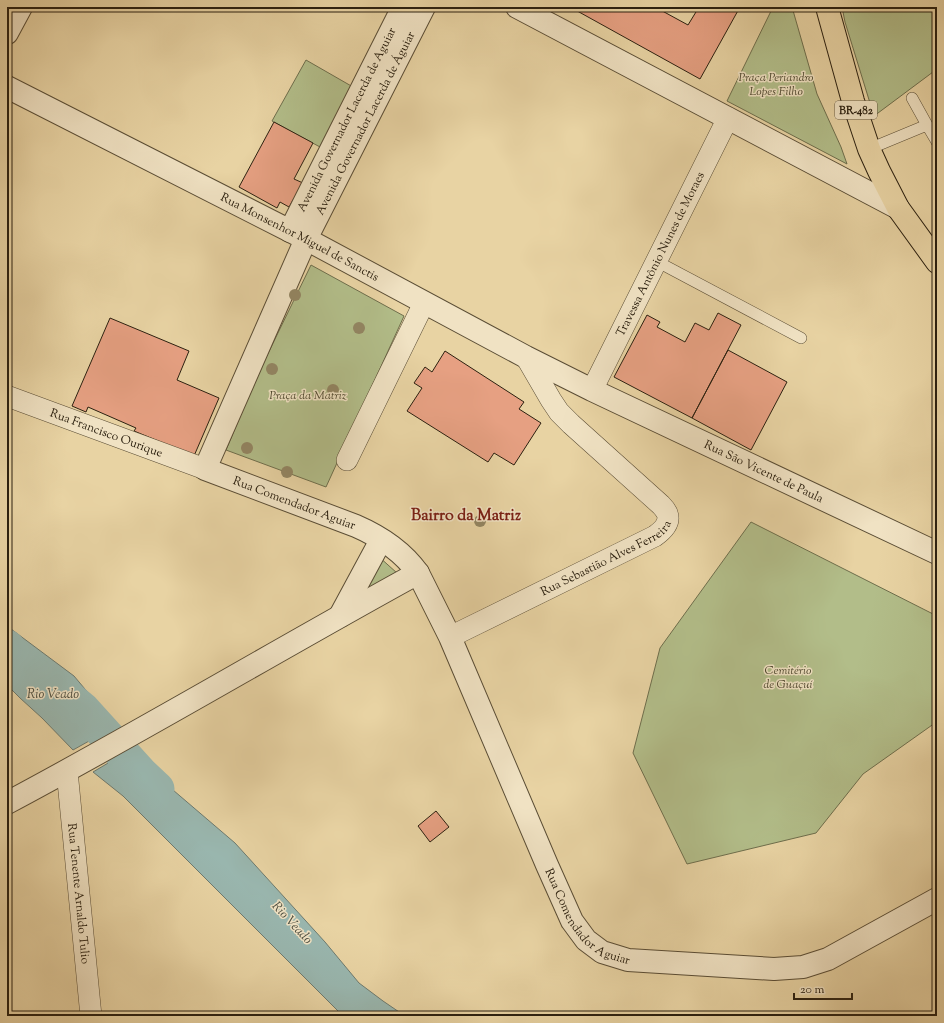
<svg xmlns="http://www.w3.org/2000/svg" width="944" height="1023" font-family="'Sorts Mill Goudy',serif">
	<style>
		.green { fill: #b2bd89; stroke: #6e6e4c }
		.water { fill: #99b6ae; stroke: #6d7a6f }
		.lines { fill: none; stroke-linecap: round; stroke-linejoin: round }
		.river { stroke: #99b6ae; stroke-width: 35 }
		.building { fill: #e6a082; stroke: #2b2010 }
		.service-casing { stroke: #5a4d35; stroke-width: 12 }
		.minor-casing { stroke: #5a4d35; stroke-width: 22 }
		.tertiary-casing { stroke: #5a4d35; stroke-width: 24 }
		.trunk-casing { stroke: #2b2010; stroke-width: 24 }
		.service { stroke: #f0e2c3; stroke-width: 11 }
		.minor { stroke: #f0e2c3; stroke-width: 21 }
		.tertiary { stroke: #f0e2c3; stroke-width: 22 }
		.trunk { stroke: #e8d3a3; stroke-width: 22 }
		.tree { fill: #938663 }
		.labels { text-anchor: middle; stroke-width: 3; stroke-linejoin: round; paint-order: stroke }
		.shield { fill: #f0e2c3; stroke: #665a46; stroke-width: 1 }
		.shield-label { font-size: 11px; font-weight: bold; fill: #2b2010 }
		.park-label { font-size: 12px; font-style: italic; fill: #4d472e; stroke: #f0e2c3 }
		.street-label { font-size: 12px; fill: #2b2010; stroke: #f0e2c3 }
		.water-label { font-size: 13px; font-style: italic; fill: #4c4d3f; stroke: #f0e2c3 }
		.district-label { font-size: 16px; font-weight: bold; fill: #7a1f14; stroke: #f0e2c3 }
	</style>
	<rect width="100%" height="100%" fill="#e8d3a3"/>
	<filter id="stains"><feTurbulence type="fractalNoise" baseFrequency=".005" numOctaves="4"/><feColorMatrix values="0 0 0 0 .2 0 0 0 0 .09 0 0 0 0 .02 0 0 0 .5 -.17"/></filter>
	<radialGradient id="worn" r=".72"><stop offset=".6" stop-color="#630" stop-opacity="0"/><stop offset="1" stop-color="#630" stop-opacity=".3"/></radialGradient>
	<path class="green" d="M 773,7 L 792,7 L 817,94 L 841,147 L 847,164 L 727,101 Z
		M 842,7 L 937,7 L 937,69 L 874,116 L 845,22 Z
		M 306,60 L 353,87 L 320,147 L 272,121 Z
		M 311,265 L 404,316 L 326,487 L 226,450 L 257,376 Z
		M 751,522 L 937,616 L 937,719 L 935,723 L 863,774 L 816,833 L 687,864 L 633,753 L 660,648 Z
		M 378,556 L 397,573 L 361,594 Z"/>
	<path class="water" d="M 7,626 L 74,676 L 90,695 L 114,727 L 73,750 L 42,718 L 20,698 L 7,685 Z
		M 135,747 L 146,771 L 173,790 L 235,843 L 325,942 L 359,983 L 383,1001 L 405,1016 L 343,1016 L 123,796 L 93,772 Z"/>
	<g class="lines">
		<path class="river" d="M 7,647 L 18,659 L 43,683 L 65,695 L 83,710 L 141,774 L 157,789"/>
	</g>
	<path class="building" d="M 570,7 L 655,7 L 688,25 L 699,7 L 740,7 L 700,79 Z
		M 274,122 L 313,143 L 294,179 L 303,183 L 289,207 L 280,202 L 277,208 L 239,187 Z
		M 718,313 L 741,325 L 692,418 L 614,377 L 647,315 L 660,322 L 657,327 L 685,342 L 695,323 L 709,330 Z
		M 110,318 L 189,351 L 177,380 L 219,398 L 194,456 L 134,431 L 136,428 L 88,407 L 86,412 L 72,406 Z
		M 728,350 L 787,382 L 751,450 L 692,418 Z
		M 445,351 L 524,402 L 519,409 L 541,423 L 514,465 L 494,453 L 488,462 L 407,411 L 422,388 L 414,383 L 425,367 L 432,372 Z
		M 436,811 L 449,827 L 430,842 L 418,826 Z"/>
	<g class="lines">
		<g class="service-casing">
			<path id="service" d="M 912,98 L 927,125
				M 869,149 L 927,125 L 937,142
				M 656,261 L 801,338"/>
		</g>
		<g class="minor-casing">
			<g id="minor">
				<path id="s1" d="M 592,390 L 728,118"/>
				<path id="s2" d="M 7,396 L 205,469"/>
				<path d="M 347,460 L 424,303"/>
				<path id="s3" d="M 450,637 L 655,536 C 662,531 671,523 667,513 C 666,511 663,507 661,505 L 571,424 L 559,412 L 551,400 L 526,357"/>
				<path id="s4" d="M 67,771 L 91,1016"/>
			</g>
		</g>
		<g class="tertiary-casing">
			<g id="tertiary">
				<path id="s5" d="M 424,7 L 306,239 L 205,469 L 356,526 C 379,536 403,552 418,573 L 450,637 L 547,865 L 572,921 L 586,940 L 602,952 L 628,960 L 774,969 L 803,967 L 828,959 L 937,899"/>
				<path d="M 517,7 L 898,208"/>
				<path d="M 7,33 L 21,7"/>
				<path id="s6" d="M 7,87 L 306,239 L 526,357 L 592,390 L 937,553"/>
				<path id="s7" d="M 290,231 L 403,7"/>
				<path d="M 340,616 L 381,540"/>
				<path d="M 7,803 C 146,729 281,648 418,573"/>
			</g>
		</g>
		<g class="trunk-casing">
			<path id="trunk" d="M 827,7 L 853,101 L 869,149 L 879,171 L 898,208 L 937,262"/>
		</g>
		<use href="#service" class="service"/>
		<use href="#minor" class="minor"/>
		<use href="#tertiary" class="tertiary"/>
		<use href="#trunk" class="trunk"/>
	</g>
	<g class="tree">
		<circle cx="295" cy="295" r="6"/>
		<circle cx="359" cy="328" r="6"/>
		<circle cx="272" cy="369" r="6"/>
		<circle cx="333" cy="390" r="6"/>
		<circle cx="247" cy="448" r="6"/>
		<circle cx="287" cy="472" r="6"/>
		<circle cx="480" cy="521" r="6"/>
	</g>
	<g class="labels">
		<rect class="shield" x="835" y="101" width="42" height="18" rx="3"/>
		<g class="shield-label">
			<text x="856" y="114">BR-482</text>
		</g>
		<g class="park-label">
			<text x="776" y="81">Praça Periandro<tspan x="776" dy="14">Lopes Filho</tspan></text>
			<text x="308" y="399">Praça da Matriz</text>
			<text x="788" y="674">Cemitério<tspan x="788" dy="14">de Guaçuí</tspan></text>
		</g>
		<g class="street-label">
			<text dy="4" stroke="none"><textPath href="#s7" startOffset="125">Avenida Governador Lacerda de Aguiar</textPath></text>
			<text transform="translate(365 123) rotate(-63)" y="4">Avenida Governador Lacerda de Águiar</text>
			<text dy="4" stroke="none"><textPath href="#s6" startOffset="329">Rua Monsenhor Miguel de Sanctis</textPath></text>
			<text dy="4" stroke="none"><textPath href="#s1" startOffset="152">Travessa Antônio Nunes de Moraes</textPath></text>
			<text dy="4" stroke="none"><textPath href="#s2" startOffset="106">Rua Francisco Ourique</textPath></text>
			<text dy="4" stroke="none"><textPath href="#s6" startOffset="849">Rua São Vicente de Paula</textPath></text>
			<text dy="4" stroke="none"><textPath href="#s5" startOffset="607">Rua Comendador Aguiar</textPath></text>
			<text dy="4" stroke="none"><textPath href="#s3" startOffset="175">Rua Sebastião Alves Ferreira</textPath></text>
			<text dy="4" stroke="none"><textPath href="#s4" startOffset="123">Rua Tenente Arnaldo Tulio</textPath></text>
			<text dy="4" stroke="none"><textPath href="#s5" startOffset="1140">Rua Comendador Aguiar</textPath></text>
		</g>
		<g class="water-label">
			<text x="53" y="698">Rio Veado</text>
			<text transform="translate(293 922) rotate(47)" y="5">Rio Veado</text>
		</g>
		<g class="district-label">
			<text x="466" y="520">Bairro da Matriz</text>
		</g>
	</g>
	<rect width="944" height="1023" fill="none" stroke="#e8d3a3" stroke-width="24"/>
	<rect x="8" y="8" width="928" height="1007" fill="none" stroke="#2b2010" stroke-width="2"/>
	<rect x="12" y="12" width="920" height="999" fill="none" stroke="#2b2010"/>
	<path d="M794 993v6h58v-6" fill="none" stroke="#2b2010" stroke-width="2"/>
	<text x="800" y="993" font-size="12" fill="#2b2010" stroke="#f0e2c3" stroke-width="3" paint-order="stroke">20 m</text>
	<rect width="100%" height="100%" filter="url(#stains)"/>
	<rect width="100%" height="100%" fill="url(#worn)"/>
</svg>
